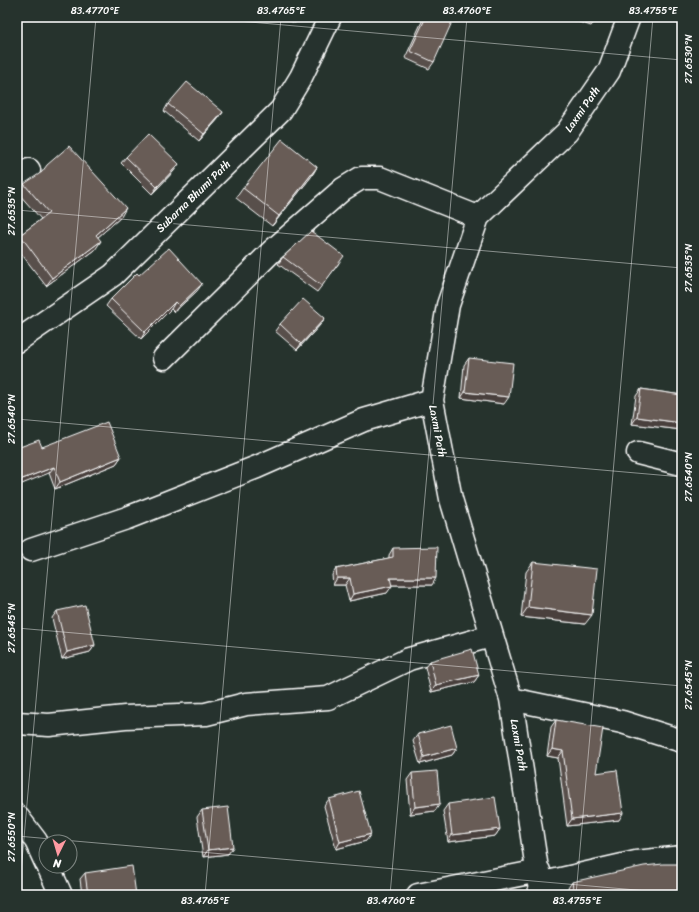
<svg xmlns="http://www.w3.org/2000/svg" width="699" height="912" font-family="Sriracha,sans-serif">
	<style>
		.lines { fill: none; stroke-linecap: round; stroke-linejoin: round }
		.minor-casing { stroke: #fff; stroke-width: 25 }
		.minor { stroke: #26332d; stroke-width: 22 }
		.wall { fill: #594f4b; stroke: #fff }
		.shaded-wall { fill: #49403d; stroke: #fff }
		.building { fill: #685c57; stroke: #fff }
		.ticks { fill: none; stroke: #fff; stroke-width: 1; stroke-opacity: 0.45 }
		.labels { text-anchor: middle; stroke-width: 4; stroke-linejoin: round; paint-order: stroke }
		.street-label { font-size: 11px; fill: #fff; stroke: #26332d }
		.neatline { fill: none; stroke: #fff; stroke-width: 1.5 }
		.ticks-label { font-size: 10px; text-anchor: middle; fill: #fff }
	</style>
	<rect width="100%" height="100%" fill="#26332d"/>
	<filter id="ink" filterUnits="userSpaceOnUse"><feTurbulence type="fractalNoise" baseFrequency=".025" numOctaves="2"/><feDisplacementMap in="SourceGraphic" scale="8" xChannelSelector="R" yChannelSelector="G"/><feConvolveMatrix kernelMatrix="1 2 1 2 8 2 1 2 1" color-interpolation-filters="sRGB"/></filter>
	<g filter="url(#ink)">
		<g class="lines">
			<g class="minor-casing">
				<path id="minor" d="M 17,178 L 29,170
					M 17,341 L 113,275 L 281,110 L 301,77 L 330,17
					M 164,358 L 272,251 L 343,189 L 361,178 L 380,178 L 478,217
					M 638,453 L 682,464
					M 31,550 L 127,518 L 257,467 L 364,420 L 432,400
					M 511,699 L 622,722 L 682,741
					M 17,723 L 49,725 L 125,717 L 206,714 L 246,704 L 328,698 L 409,659 L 491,636
					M 17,816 L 36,841 L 46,863
					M 48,866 L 61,895
					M 539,884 L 636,862 L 682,857
					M 418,895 L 539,871
					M 541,895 L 511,699 L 451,499 L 432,400 L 448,305 L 478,217 L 567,132 L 609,71 L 629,17"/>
			</g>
			<use href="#minor" class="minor"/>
		</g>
		<path class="wall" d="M 424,17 L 441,17 L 434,62 L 429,69 L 405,58 Z
			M 168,104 L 223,112 L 218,119 L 199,141 L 164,111 Z
			M 126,157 L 174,171 L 152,194 L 121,163 Z
			M 317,167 L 311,177 L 272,226 L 236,198 L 243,188 Z
			M 24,184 L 121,217 L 98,237 L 95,250 L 46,286 L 17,248 L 17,239 L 20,235 L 41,219 L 18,193 Z
			M 283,257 L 339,263 L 317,292 L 278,264 Z
			M 139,275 L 197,291 L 174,312 L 171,309 L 141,339 L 106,306 L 111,299 Z
			M 280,324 L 320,325 L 297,350 L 275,331 Z
			M 469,358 L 504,404 L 461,398 L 464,365 Z
			M 641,389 L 682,395 L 682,430 L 632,424 L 636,396 Z
			M 42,447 L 121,457 L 116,464 L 55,489 L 49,473 Z
			M 393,548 L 432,585 L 391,585 L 387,593 L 349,601 L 345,585 L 333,585 L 332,575 L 336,569 L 389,558 L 389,555 Z
			M 533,562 L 585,624 L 521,617 L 526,572 Z
			M 57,611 L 95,645 L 90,652 L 62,659 L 52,618 Z
			M 430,661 L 479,675 L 474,682 L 431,692 L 425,667 Z
			M 556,720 L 596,773 L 619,820 L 567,826 L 558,758 L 547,756 L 551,727 Z
			M 418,734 L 457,748 L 452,755 L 420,764 L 413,741 Z
			M 412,773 L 435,811 L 410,814 L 407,780 Z
			M 329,799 L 366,841 L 336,849 L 324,806 Z
			M 448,804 L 500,829 L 495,836 L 448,842 L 443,811 Z
			M 202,810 L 233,847 L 228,854 L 203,857 L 197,817 Z
			M 85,873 L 136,895 L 82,895 L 80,879 Z
			M 572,882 L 682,895 L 566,895 L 566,891 Z"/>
		<path class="shaded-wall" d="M 280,17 L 299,17 L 295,23 Z
			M 564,17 L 589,17 L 596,20 L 591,26 Z
			M 223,112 L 218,119 L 199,141 L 204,134 Z
			M 179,164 L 174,171 L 152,194 L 157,187 Z
			M 317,167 L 311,177 L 272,226 L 279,216 Z
			M 126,208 L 121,217 L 90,244 L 96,235 Z
			M 101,241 L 95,250 L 46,286 L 52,278 Z
			M 202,284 L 197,291 L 174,312 L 179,306 Z
			M 175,302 L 171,309 L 141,339 L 145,332 Z
			M 325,318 L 320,325 L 297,350 L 301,344 Z
			M 465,392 L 509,397 L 504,404 L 461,398 Z
			M 637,417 L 682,423 L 682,430 L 632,424 Z
			M 121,457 L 116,464 L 55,489 L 60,482 Z
			M 54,467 L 49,473 L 17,486 L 17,481 Z
			M 337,578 L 350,578 L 345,585 L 333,585 Z
			M 390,578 L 436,578 L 432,585 L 385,585 Z
			M 392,586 L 387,593 L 349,601 L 353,594 Z
			M 528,607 L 592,615 L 585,624 L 521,617 Z
			M 95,645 L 90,652 L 62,659 L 67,652 Z
			M 479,675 L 474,682 L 431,692 L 436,685 Z
			M 457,748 L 452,755 L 420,764 L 424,757 Z
			M 552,749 L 563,751 L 558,758 L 547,756 Z
			M 440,804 L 435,811 L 410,814 L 415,807 Z
			M 623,813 L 619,820 L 567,826 L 572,819 Z
			M 500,829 L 495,836 L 448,842 L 452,835 Z
			M 371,834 L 366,841 L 336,849 L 340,842 Z
			M 233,847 L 228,854 L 203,857 L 208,850 Z"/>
		<path class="building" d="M 426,17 L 441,17 L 452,22 L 434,62 L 410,51 Z
			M 589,17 L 597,17 L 596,20 Z
			M 187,82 L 223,112 L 204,134 L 168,104 Z
			M 148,134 L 179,164 L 157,187 L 126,157 Z
			M 282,139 L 317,167 L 279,216 L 243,188 Z
			M 69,146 L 126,208 L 96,235 L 101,241 L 52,278 L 20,235 L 49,213 L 24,184 L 42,172 L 47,165 Z
			M 311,231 L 344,256 L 322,286 L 283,257 Z
			M 169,248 L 202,284 L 179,306 L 175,302 L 145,332 L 111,299 L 137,273 L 139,275 Z
			M 303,299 L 325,318 L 301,344 L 280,324 Z
			M 469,358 L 513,363 L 509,397 L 465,392 Z
			M 641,389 L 682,395 L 682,423 L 637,417 Z
			M 107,422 L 121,457 L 60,482 L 54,467 L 17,481 L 17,448 L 39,440 L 42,447 Z
			M 437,547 L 436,578 L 390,578 L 392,586 L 353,594 L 350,578 L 337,578 L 336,569 L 393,557 L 393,548 Z
			M 533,562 L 597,569 L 592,615 L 528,607 Z
			M 85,605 L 95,645 L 67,652 L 57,611 Z
			M 472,649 L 479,675 L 436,685 L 430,661 Z
			M 556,720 L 603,728 L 596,773 L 617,770 L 623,813 L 572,819 L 563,751 L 552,749 Z
			M 451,725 L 457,748 L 424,757 L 418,734 Z
			M 437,771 L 440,804 L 415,807 L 412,773 Z
			M 359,791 L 371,834 L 340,842 L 329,799 Z
			M 495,797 L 500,829 L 452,835 L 448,804 Z
			M 228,807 L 233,847 L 208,850 L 202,810 Z
			M 663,864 L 682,864 L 682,895 L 574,895 L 572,882 L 644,866 Z
			M 132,866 L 136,895 L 88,895 L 85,873 Z"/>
	</g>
	<path class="ticks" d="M 193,17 L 682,60M 17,210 L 682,268M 17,419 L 682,477M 17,628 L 682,686M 17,836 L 682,894M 19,895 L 96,17M 205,895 L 281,17M 390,895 L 467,17M 576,895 L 653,17"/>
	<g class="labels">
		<g class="street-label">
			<text transform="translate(582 109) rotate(-55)" y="4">Laxmi Path</text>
			<text transform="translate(193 196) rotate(-44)" y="4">Subarna Bhumi Path</text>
			<text transform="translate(438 431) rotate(79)" y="4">Laxmi Path</text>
			<text transform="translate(519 745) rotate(80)" y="4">Laxmi Path</text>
		</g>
	</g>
	<rect width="699" height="912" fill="none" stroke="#26332d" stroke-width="44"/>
	<g transform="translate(58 854) rotate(185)"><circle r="19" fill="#26332d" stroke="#7d8581"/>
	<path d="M0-3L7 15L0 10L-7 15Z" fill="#ff9aa2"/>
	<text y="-6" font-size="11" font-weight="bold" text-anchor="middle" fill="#ffffff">N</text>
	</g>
	<rect x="22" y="22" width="655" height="868" class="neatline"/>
	<g class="ticks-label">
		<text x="95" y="14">83.4770°E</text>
		<text x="281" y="14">83.4765°E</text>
		<text x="467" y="14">83.4760°E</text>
		<text x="653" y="14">83.4755°E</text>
		<text transform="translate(688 59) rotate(-90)" y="4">27.6530°N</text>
		<text transform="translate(11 211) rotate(-90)" y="4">27.6535°N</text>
		<text transform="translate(688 268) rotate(-90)" y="4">27.6535°N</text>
		<text transform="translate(11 419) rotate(-90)" y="4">27.6540°N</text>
		<text transform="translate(688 477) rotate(-90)" y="4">27.6540°N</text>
		<text transform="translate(11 628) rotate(-90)" y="4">27.6545°N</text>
		<text transform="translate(688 685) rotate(-90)" y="4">27.6545°N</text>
		<text transform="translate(11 837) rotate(-90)" y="4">27.6550°N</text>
		<text x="205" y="904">83.4765°E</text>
		<text x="391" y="904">83.4760°E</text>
		<text x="577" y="904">83.4755°E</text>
	</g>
</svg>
